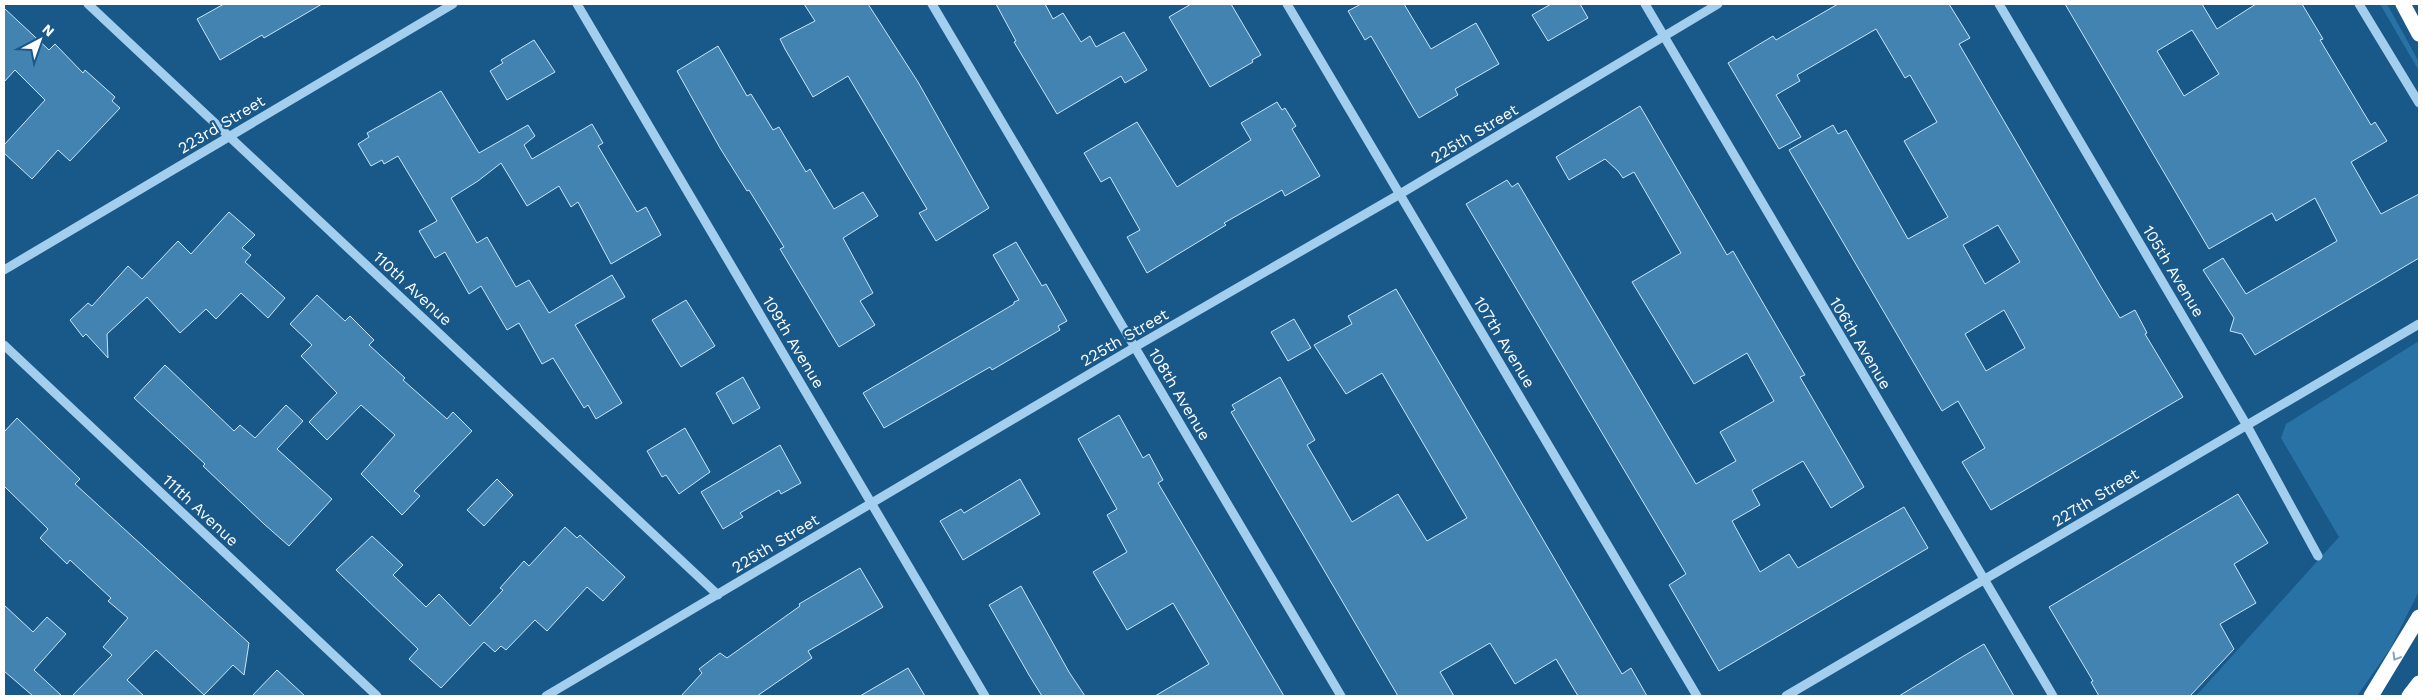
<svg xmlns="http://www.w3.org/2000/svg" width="2423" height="700" font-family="'Work Sans',sans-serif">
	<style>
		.green { fill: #2972a6 }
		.building { fill: #4283b2; stroke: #c9e5fa; fill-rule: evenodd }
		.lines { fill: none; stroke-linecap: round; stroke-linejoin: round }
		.minor { stroke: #a3ceed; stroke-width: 9 }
		.highway { stroke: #fff; stroke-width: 15 }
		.oneway { stroke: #80a4bf }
		.labels { text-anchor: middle; stroke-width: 4.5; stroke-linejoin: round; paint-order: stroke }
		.street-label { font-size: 16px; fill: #fff; stroke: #19598a }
	</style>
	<rect width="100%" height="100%" fill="#19598a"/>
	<path class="green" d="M 2380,4 L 2387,4 L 2419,62 L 2419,71 Z
		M 2419,341 L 2419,591 L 2390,649 L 2357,696 L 2196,696 L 2339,537 L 2281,438 L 2286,424 Z"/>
	<path class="building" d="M 224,4 L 322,4 L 264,38 L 262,35 L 220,60 L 197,19 Z
		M 804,4 L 868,4 L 918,82 L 989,208 L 936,241 L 919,213 L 927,209 L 848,76 L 813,97 L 785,49 L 780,39 L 815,21 Z
		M 996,4 L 1045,4 L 1053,19 L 1063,13 L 1081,42 L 1090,36 L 1096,47 L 1124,32 L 1147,70 L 1125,83 L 1121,76 L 1057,114 L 1014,42 L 1016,41 Z
		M 1191,4 L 1231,4 L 1261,55 L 1252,60 L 1253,62 L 1210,87 L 1169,17 Z
		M 1361,4 L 1404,4 L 1431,49 L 1476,23 L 1499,64 L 1455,89 L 1458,95 L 1419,118 L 1371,36 L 1365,40 L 1348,11 Z
		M 1551,4 L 1580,4 L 1588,18 L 1548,41 L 1532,15 Z
		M 1838,4 L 1949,4 L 1970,38 L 1959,44 L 2101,287 L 2120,318 L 2135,310 L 2147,333 L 2145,334 L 2183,397 L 1991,510 L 1962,462 L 1985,448 L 1958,401 L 1942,411 L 1789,150 L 1833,125 L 1838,134 L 1846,130 L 1908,239 L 1948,217 L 1904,141 L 1937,122 L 1910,75 L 1905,78 L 1876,29 L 1797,75 L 1800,81 L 1776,95 L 1801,137 L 1779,149 L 1728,63 L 1773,36 L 1776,40 ZM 1998,225 L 2020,262 L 1985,284 L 1963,245 ZM 2004,310 L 2025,348 L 1986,371 L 1965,334 Z
		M 2065,4 L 2202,4 L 2217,29 L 2256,4 L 2302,4 L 2323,39 L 2320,40 L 2371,125 L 2375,122 L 2387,141 L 2351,162 L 2381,214 L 2419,194 L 2419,258 L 2255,355 L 2242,334 L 2230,331 L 2234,318 L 2203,270 L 2223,258 L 2246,294 L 2337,241 L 2315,198 L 2276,221 L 2272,213 L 2209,249 ZM 2192,30 L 2219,74 L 2184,96 L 2157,51 Z
		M 4,8 L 49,50 L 55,44 L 83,73 L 85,70 L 115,97 L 112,101 L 120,108 L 70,161 L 58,150 L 32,179 L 4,153 L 4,145 L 45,100 L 15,70 L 4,82 Z
		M 534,40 L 555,72 L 507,100 L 490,71 L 503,63 L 501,60 Z
		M 718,46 L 747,96 L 751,94 L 773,130 L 779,127 L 806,172 L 810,169 L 834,209 L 863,192 L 878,216 L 843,238 L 873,293 L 860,301 L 875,325 L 839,347 L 780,249 L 784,247 L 749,190 L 747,191 L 720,148 L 677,71 Z
		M 441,91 L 479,153 L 528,125 L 535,136 L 524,145 L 532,159 L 592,124 L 603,143 L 598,146 L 637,212 L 646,207 L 661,235 L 611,264 L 578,202 L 571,207 L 559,186 L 527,206 L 501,163 L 478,181 L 451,198 L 477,243 L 487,237 L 516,287 L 529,280 L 549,313 L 612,275 L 625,297 L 575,325 L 622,403 L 596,419 L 588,405 L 584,408 L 553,358 L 542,364 L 519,323 L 507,330 L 481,286 L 469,294 L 445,252 L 435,258 L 419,231 L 437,221 L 398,156 L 384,164 L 382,160 L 371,166 L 358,144 L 369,137 L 367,133 Z
		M 1277,102 L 1282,110 L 1285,108 L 1296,126 L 1292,129 L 1320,176 L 1285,196 L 1282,190 L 1224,223 L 1226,225 L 1147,273 L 1127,237 L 1140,230 L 1110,177 L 1101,182 L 1084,153 L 1137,122 L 1177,187 L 1251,140 L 1241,123 Z
		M 1640,106 L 1727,255 L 1733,251 L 1759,296 L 1805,375 L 1800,377 L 1864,487 L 1831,508 L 1803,461 L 1752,490 L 1760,505 L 1732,521 L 1760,572 L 1789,554 L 1798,568 L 1904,507 L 1928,548 L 1719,671 L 1669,585 L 1686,574 L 1466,204 L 1507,180 L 1512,187 L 1518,183 L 1696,484 L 1736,461 L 1720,432 L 1774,401 L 1747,353 L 1694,384 L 1632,282 L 1681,253 L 1634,172 L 1623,178 L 1618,171 L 1605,159 L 1569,180 L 1556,157 Z
		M 229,212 L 255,235 L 242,248 L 251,255 L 245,262 L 285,298 L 268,318 L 241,293 L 216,319 L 206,309 L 180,333 L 147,297 L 107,334 L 108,358 L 86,334 L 83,337 L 70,320 L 88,303 L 92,306 L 128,266 L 142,279 L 178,241 L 191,254 Z
		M 1016,242 L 1042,286 L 1046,284 L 1067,321 L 1058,326 L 1060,330 L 992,370 L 990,367 L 884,428 L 863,393 L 1014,304 L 1014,302 L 1019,300 L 993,255 Z
		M 1396,289 L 1622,674 L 1631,668 L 1647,696 L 1578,696 L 1556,659 L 1515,684 L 1490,643 L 1440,672 L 1454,696 L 1398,696 L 1231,412 L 1235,410 L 1232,405 L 1280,377 L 1315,440 L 1307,445 L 1352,522 L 1398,494 L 1427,541 L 1467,518 L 1382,373 L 1346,394 L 1314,345 L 1352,324 L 1348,316 Z
		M 317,295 L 345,321 L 350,316 L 374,340 L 369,345 L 405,378 L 403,380 L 447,419 L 453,412 L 472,431 L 414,491 L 420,496 L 402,515 L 361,474 L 395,435 L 361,405 L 327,440 L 309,422 L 337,393 L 301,356 L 312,345 L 290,324 Z
		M 686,300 L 715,346 L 681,367 L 652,320 Z
		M 1294,319 L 1311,348 L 1288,361 L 1271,332 Z
		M 165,365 L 234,431 L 240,425 L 255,438 L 286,405 L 303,421 L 277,449 L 332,499 L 289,546 L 264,524 L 203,466 L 205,464 L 134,398 Z
		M 743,377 L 760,408 L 733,424 L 716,393 Z
		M 1119,415 L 1143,458 L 1149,454 L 1163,480 L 1158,483 L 1284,696 L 1155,696 L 1209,664 L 1173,603 L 1127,630 L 1093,572 L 1127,552 L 1107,515 L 1117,509 L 1078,439 Z
		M 17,418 L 80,479 L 75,484 L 249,643 L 244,675 L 233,665 L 204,695 L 156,650 L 127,680 L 144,696 L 72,696 L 112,655 L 103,647 L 128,618 L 108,601 L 111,598 L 70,560 L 67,564 L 40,538 L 48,529 L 4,486 L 4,432 Z
		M 685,428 L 710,472 L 679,494 L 666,475 L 662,477 L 647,451 Z
		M 780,445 L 801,483 L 781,494 L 779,490 L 740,513 L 743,517 L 723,529 L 701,492 Z
		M 497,479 L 513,495 L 484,526 L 467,510 Z
		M 1020,479 L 1040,514 L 963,560 L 940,521 L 961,509 L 964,513 Z
		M 2238,494 L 2268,543 L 2234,564 L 2256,603 L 2220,624 L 2234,649 L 2190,696 L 2099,696 L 2091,682 L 2093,681 L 2049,607 Z
		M 565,527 L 577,538 L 580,535 L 625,577 L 603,601 L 587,587 L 547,631 L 535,620 L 506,650 L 501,646 L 495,652 L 484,642 L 441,688 L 409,659 L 418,649 L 336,570 L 372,536 L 403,565 L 393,575 L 426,607 L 439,594 L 470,626 L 503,590 L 500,588 L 524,561 L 529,566 Z
		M 860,568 L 883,607 L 808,651 L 812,658 L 757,696 L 681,696 L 702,673 L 699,669 L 720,653 L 727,658 L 800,606 L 799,604 Z
		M 1021,586 L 1069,672 L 1085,696 L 1042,696 L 1029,675 L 989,605 Z
		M 4,605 L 33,632 L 47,617 L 66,634 L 34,670 L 62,696 L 33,696 L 4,671 Z
		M 1984,644 L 2014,696 L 1899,696 L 1962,657 Z
		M 908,668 L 925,696 L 860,696 Z
		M 277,670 L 305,696 L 252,696 Z"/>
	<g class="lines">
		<path class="minor" d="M 88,4 L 718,595
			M 577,4 L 985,696
			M 932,4 L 1341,696
			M 1287,4 L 1697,696
			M 1645,4 L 2053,696
			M 1999,4 L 2246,424 L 2318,556
			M 2359,4 L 2419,103
			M 4,270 L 453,4
			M 4,345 L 377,696
			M 546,696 L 1135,347 L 1400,194 L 1718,4
			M 1786,696 L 2419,324"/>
		<path class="highway" d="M 2403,4 L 2419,34
			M 2371,696 L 2419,617
			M 2409,696 L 2419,683"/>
	</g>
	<defs><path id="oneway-chevron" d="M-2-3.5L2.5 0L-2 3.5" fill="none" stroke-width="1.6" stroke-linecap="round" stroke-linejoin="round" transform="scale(1.25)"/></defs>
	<use class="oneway" href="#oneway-chevron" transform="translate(2396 657) rotate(121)"/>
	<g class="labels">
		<g class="street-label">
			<text transform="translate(221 124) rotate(-31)" y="6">223rd Street</text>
			<text transform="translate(1474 133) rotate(-31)" y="6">225th Street</text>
			<text transform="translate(2174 271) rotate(59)" y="6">105th Avenue</text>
			<text transform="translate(413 288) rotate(43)" y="6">110th Avenue</text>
			<text transform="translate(1124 337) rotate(-30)" y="6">225th Street</text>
			<text transform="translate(794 342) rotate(59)" y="6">109th Avenue</text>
			<text transform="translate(1505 342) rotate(59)" y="6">107th Avenue</text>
			<text transform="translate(1861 343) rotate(59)" y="6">106th Avenue</text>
			<text transform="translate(1180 394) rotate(59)" y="6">108th Avenue</text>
			<text transform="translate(2095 497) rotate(-31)" y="6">227th Street</text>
			<text transform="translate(201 510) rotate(43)" y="6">111th Avenue</text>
			<text transform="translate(775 543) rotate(-31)" y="6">225th Street</text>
		</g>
	</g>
	<rect width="2423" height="700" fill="none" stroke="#ffffff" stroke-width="10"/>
	<g transform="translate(40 40) rotate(41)" stroke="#19598a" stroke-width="4" paint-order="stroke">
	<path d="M0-4L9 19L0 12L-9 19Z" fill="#ffffff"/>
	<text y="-8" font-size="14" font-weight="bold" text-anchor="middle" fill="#ffffff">N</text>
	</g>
</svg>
